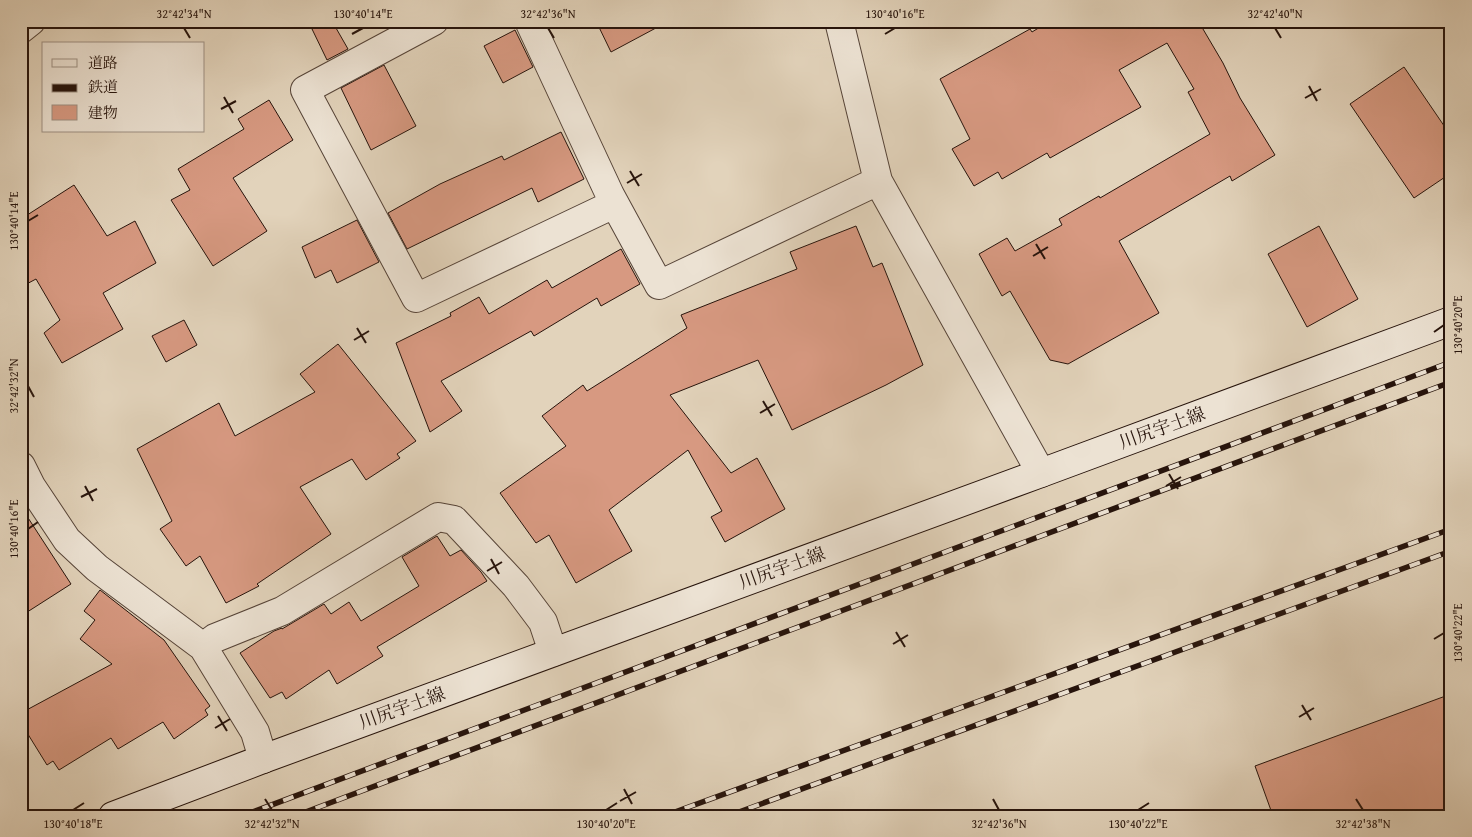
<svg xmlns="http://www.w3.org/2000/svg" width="1472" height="837" font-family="'Gentium Book Plus','Noto Serif JP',serif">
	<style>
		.building { fill: #d79981; stroke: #27140c }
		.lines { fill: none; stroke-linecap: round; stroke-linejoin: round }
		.street-casing { stroke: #564438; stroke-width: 30 }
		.secondary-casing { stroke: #27140c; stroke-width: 30 }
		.street { stroke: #ece2d3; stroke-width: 28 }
		.secondary { stroke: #ece2d3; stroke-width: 28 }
		.rail-casing { stroke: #27140c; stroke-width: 5.5 }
		.rail { stroke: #ece2d3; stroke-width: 4; stroke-dasharray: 11; stroke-linecap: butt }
		.ticks { fill: none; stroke: #27140c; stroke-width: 2 }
		.labels { text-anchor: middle; stroke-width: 4.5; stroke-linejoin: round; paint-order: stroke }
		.street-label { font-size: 18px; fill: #27140c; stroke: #ece2d3 }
		.neatline { fill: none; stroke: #27140c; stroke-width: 2 }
		.ticks-label { font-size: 12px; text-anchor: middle; fill: #27140c }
	</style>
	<rect width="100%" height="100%" fill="#e2d3bb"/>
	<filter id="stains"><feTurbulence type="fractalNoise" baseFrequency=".004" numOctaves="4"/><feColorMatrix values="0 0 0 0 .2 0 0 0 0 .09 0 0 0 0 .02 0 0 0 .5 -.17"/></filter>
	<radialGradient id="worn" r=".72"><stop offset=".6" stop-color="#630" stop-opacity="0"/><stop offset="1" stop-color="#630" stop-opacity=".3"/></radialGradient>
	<path class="building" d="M 327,21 L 332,21 L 348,49 L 327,60 L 312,29 Z
		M 596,21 L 669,21 L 611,52 Z
		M 1050,21 L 1204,21 L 1200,24 L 1223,63 L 1240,98 L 1275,155 L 1232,181 L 1230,176 L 1119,241 L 1159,313 L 1068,364 L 1050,360 L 1010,291 L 1002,296 L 979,254 L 1007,238 L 1015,251 L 1062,225 L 1059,219 L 1099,196 L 1100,198 L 1210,134 L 1188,92 L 1194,89 L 1167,43 L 1119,70 L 1141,107 L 1050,158 L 1047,153 L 1002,179 L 998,172 L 974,186 L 952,149 L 970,139 L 940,79 L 1030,29 L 1032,32 Z
		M 515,30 L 533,67 L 503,83 L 484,46 Z
		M 384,65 L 416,126 L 371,150 L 341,88 Z
		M 1404,67 L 1451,136 L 1451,173 L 1414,198 L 1350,104 Z
		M 269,100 L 293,140 L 233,178 L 267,231 L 213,266 L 171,200 L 190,190 L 178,169 L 244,129 L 238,119 Z
		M 561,132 L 584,179 L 538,202 L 532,188 L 407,249 L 388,213 L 440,184 L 502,156 L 504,160 Z
		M 74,185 L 107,236 L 135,221 L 156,263 L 103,293 L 123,329 L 62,363 L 44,333 L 60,320 L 36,279 L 21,287 L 21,219 Z
		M 357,220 L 379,262 L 337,283 L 331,270 L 315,278 L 302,247 Z
		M 856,226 L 873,267 L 882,263 L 923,365 L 886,385 L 792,430 L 758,360 L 670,395 L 731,473 L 757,458 L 785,509 L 725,542 L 711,517 L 722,511 L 688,450 L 609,510 L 632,551 L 576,583 L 549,535 L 536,543 L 500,493 L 566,446 L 542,416 L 583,385 L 587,391 L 687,328 L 681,315 L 797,269 L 790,252 Z
		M 1319,226 L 1358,299 L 1307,327 L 1268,254 Z
		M 621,249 L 640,284 L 601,306 L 597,298 L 534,336 L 531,331 L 441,381 L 462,411 L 430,432 L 396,343 L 451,316 L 450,313 L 479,297 L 489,314 L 547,280 L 552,288 Z
		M 184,320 L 197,345 L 166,362 L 152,336 Z
		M 338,344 L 416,441 L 397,454 L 400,458 L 366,480 L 352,459 L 300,487 L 331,534 L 257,584 L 259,586 L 226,603 L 200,556 L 186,566 L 160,529 L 172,521 L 137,449 L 219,403 L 235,436 L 315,392 L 300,374 Z
		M 21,507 L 71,584 L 21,616 Z
		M 437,536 L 450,556 L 461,550 L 481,572 L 487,581 L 377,647 L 383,656 L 337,684 L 329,670 L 286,699 L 282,692 L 270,698 L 240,653 L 274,631 L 282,628 L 282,629 L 324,604 L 331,614 L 349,602 L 361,621 L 419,586 L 402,557 Z
		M 100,590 L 164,640 L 210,706 L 205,710 L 208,715 L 174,739 L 163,722 L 118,749 L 111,738 L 59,770 L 53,761 L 47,765 L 21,723 L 21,713 L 112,664 L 80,639 L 95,620 L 84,611 Z
		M 1451,694 L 1451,816 L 1273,816 L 1255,766 Z"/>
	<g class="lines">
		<g class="street-casing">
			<path id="street" d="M 434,21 L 305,90 L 416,298 L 614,204
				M 529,21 L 610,195 L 659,285 L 878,181
				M 839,21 L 878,181 L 1041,473
				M 21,29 L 31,21
				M 21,466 L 31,486 L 67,540 L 97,568 L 203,647 L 255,732 L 263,759
				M 203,647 L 215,638 L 282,611 L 438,517 L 454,520 L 516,586 L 543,622 L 553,652"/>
		</g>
		<g class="secondary-casing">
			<path id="secondary" d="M 113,816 L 263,759 L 1041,473 L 1451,321"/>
		</g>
		<use href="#street" class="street"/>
		<use href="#secondary" class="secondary"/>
		<g class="rail-casing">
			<path id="rail" d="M 242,816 L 1451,362
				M 295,816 L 1451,382
				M 664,816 L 1451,529
				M 728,816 L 1451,551"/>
		</g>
		<use href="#rail" class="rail"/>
	</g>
	<path class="ticks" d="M 184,28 L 190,38M 548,28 L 554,38M 1275,28 L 1281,38M 352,34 L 363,28M 885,34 L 895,28M 1309,86 L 1317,101M 224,97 L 233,113M 1305,98 L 1321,89M 221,109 L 236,101M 630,171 L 639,186M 627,183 L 642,174M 28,221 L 38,215M 1036,244 L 1045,259M 1033,256 L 1048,247M 357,328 L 366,343M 1434,332 L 1444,325M 354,340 L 369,331M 28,386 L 34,397M 763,401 L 772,416M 760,413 L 775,404M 1169,474 L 1178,489M 85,486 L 93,501M 1166,486 L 1181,477M 81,497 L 97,489M 28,529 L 38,522M 491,559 L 499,574M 487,571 L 502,562M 896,632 L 905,647M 1434,639 L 1444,633M 893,644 L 908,635M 1302,705 L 1311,720M 218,716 L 227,731M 1299,717 L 1314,708M 215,728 L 230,719M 624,789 L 632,804M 265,799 L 272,810M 993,799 L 999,810M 1356,799 L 1363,810M 620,801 L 636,792M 73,810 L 84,803M 606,810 L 617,803M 1138,810 L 1149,803"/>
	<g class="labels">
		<g class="street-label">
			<text transform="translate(1162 428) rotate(-20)" y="6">川尻宇土線</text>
			<text transform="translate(782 568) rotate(-20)" y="6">川尻宇土線</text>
			<text transform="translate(402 708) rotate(-20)" y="6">川尻宇土線</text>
		</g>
	</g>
	<rect width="1472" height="837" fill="none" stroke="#e2d3bb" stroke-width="55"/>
	<rect x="42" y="42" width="162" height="90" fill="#ece2d3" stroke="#9d9083"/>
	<rect x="52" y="59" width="25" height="8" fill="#ece2d3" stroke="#9d9083"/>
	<text x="88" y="68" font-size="15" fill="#27140c">道路</text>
	<rect x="52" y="84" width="25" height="8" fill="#27140c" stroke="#9d9083"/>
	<text x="88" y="92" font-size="15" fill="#27140c">鉄道</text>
	<rect x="52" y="105" width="25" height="15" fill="#d79981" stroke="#9d9083"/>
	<text x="88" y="118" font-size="15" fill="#27140c">建物</text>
	<rect x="28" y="28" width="1416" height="782" class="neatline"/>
	<g class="ticks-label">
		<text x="184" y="18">32°42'34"N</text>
		<text x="363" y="18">130°40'14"E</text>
		<text x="548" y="18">32°42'36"N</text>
		<text x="895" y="18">130°40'16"E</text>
		<text x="1275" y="18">32°42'40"N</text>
		<text transform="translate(14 221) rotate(-90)" y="4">130°40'14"E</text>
		<text transform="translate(1458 325) rotate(-90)" y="4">130°40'20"E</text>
		<text transform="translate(14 386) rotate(-90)" y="4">32°42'32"N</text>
		<text transform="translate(14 529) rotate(-90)" y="4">130°40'16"E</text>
		<text transform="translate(1458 633) rotate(-90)" y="4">130°40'22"E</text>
		<text x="73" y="828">130°40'18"E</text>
		<text x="272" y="828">32°42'32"N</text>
		<text x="606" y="828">130°40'20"E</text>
		<text x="999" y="828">32°42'36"N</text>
		<text x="1138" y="828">130°40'22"E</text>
		<text x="1363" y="828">32°42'38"N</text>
	</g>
	<rect width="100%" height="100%" filter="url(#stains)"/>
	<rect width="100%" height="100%" fill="url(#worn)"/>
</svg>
